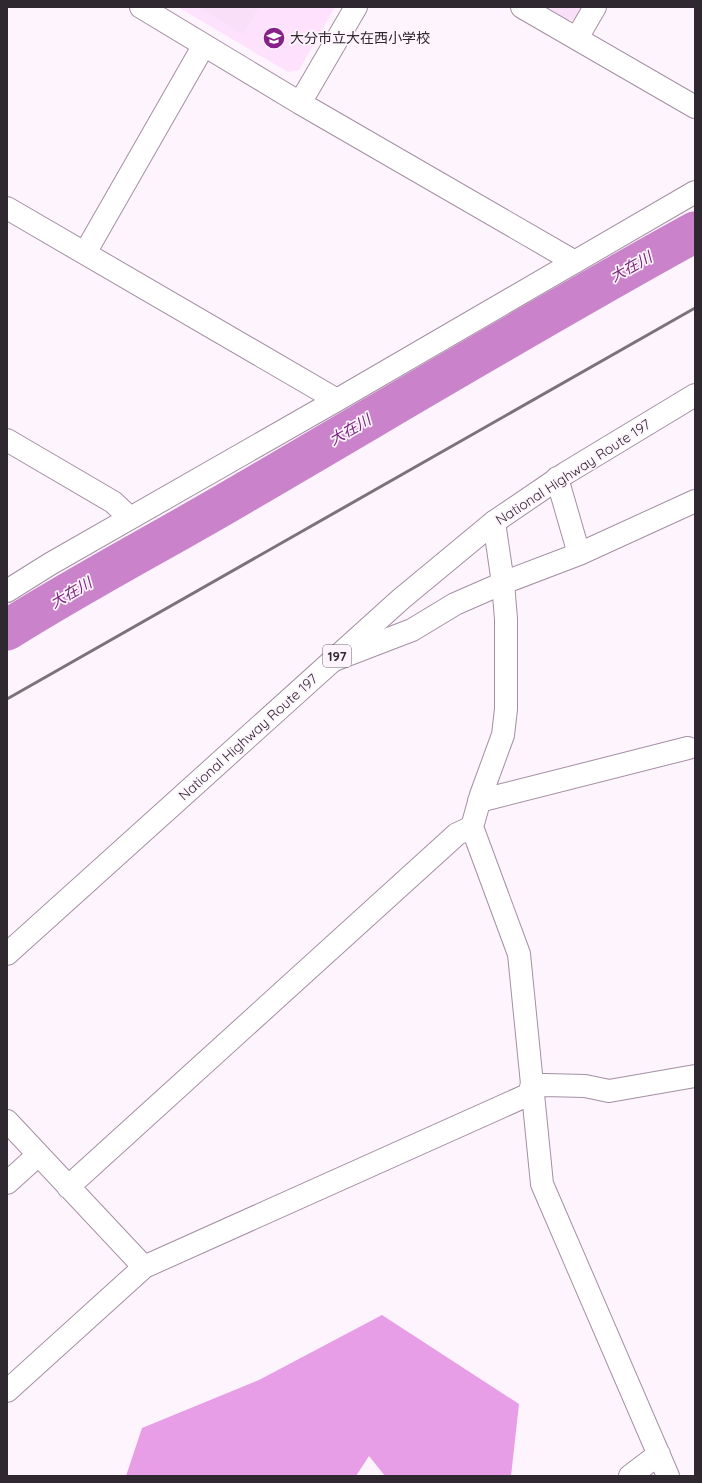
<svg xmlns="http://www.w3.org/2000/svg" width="702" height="1483" font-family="Quicksand,'Noto Sans JP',sans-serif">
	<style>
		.built { fill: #fde1fd }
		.green { fill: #f9e0f8 }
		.forest { fill: #e79ee7 }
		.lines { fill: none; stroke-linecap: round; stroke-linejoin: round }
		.river { stroke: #ca83ca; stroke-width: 41 }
		.minor-casing { stroke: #a48fa3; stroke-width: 24 }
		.highway-casing { stroke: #a48fa3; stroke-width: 24 }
		.minor { stroke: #fff; stroke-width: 22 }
		.highway { stroke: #fff; stroke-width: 22 }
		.rail { stroke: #7b727b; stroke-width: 3 }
		.labels { text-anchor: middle; stroke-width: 3.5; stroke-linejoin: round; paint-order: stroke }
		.shield { fill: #fef4fd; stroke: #6e656e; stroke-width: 1 }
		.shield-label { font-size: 13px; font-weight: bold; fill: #302830 }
		.poi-label { font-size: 14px; fill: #302830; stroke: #fef4fd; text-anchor: start }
		.street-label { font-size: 14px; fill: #302830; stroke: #fef4fd }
		.water-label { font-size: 15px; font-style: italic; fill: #79247c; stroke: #fef4fd }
	</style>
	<rect width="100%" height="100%" fill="#fef4fd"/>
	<path class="built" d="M 178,7 L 335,7 L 299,70 L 288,72 Z"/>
	<path class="green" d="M 198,7 L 259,7 L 243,34 Z
		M 545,7 L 586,7 L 579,19 L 568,20 Z"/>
	<path class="forest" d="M 382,1315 L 519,1404 L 511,1476 L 385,1476 L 369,1456 L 356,1476 L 126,1476 L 142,1428 L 259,1380 Z"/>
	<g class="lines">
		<path class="river" d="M 7,630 C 83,582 164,540 242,494 C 393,406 542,316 695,232"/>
		<g class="minor-casing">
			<path id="minor" d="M 141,7 L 300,103 L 356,7
				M 522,7 L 695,107
				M 577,38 L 595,7
				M 300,103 L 575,262
				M 7,208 L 337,400
				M 85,253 L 204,45
				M 7,440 L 113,502 L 130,518
				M 557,478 L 579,554
				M 494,522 L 503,583 L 506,619 L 506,709 L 503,735 L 481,795 L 472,827 L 519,954 L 542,1184 L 668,1476
				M 7,591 L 50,564 L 337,400 L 695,192
				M 334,660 L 412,630 L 455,604 L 503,583 L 579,554 L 695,501
				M 479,801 L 688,748
				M 531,1087 L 545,1085 L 585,1086 L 609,1091 L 695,1076
				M 7,1121 L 144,1267
				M 7,1183 L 38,1155
				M 68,1187 L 457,834 L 472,827
				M 7,1391 L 144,1267 L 532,1093
				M 630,1476 L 659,1454"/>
		</g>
		<g class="highway-casing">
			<path id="highway" d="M 7,954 L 401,599 L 494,522 L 566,473 L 695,395"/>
		</g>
		<use href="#minor" class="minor"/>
		<use href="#highway" class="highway"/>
		<path class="rail" d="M 7,699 L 695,308"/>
	</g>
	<defs>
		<g id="school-disc" transform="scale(1.15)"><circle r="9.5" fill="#862189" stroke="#fef4fd"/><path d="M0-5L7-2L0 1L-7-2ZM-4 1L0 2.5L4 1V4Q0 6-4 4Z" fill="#fff"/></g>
	</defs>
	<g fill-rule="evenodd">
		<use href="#school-disc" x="274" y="38"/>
	</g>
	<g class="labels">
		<rect class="shield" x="323" y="645" width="28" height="22" rx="3"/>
		<g class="shield-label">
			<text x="337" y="661">197</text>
		</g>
		<g class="poi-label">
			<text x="290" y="43">大分市立大在西小学校</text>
		</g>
		<g class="street-label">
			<text transform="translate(573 472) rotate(-33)" y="5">National Highway Route 197</text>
			<text transform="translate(248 737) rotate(-42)" y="5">National Highway Route 197</text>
		</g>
		<g class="water-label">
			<text transform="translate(631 267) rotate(-29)" y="5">大在川</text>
			<text transform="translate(350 430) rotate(-30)" y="5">大在川</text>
			<text transform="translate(71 593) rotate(-30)" y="5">大在川</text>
		</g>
	</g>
	<rect width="702" height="1483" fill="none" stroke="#302830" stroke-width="16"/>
</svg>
